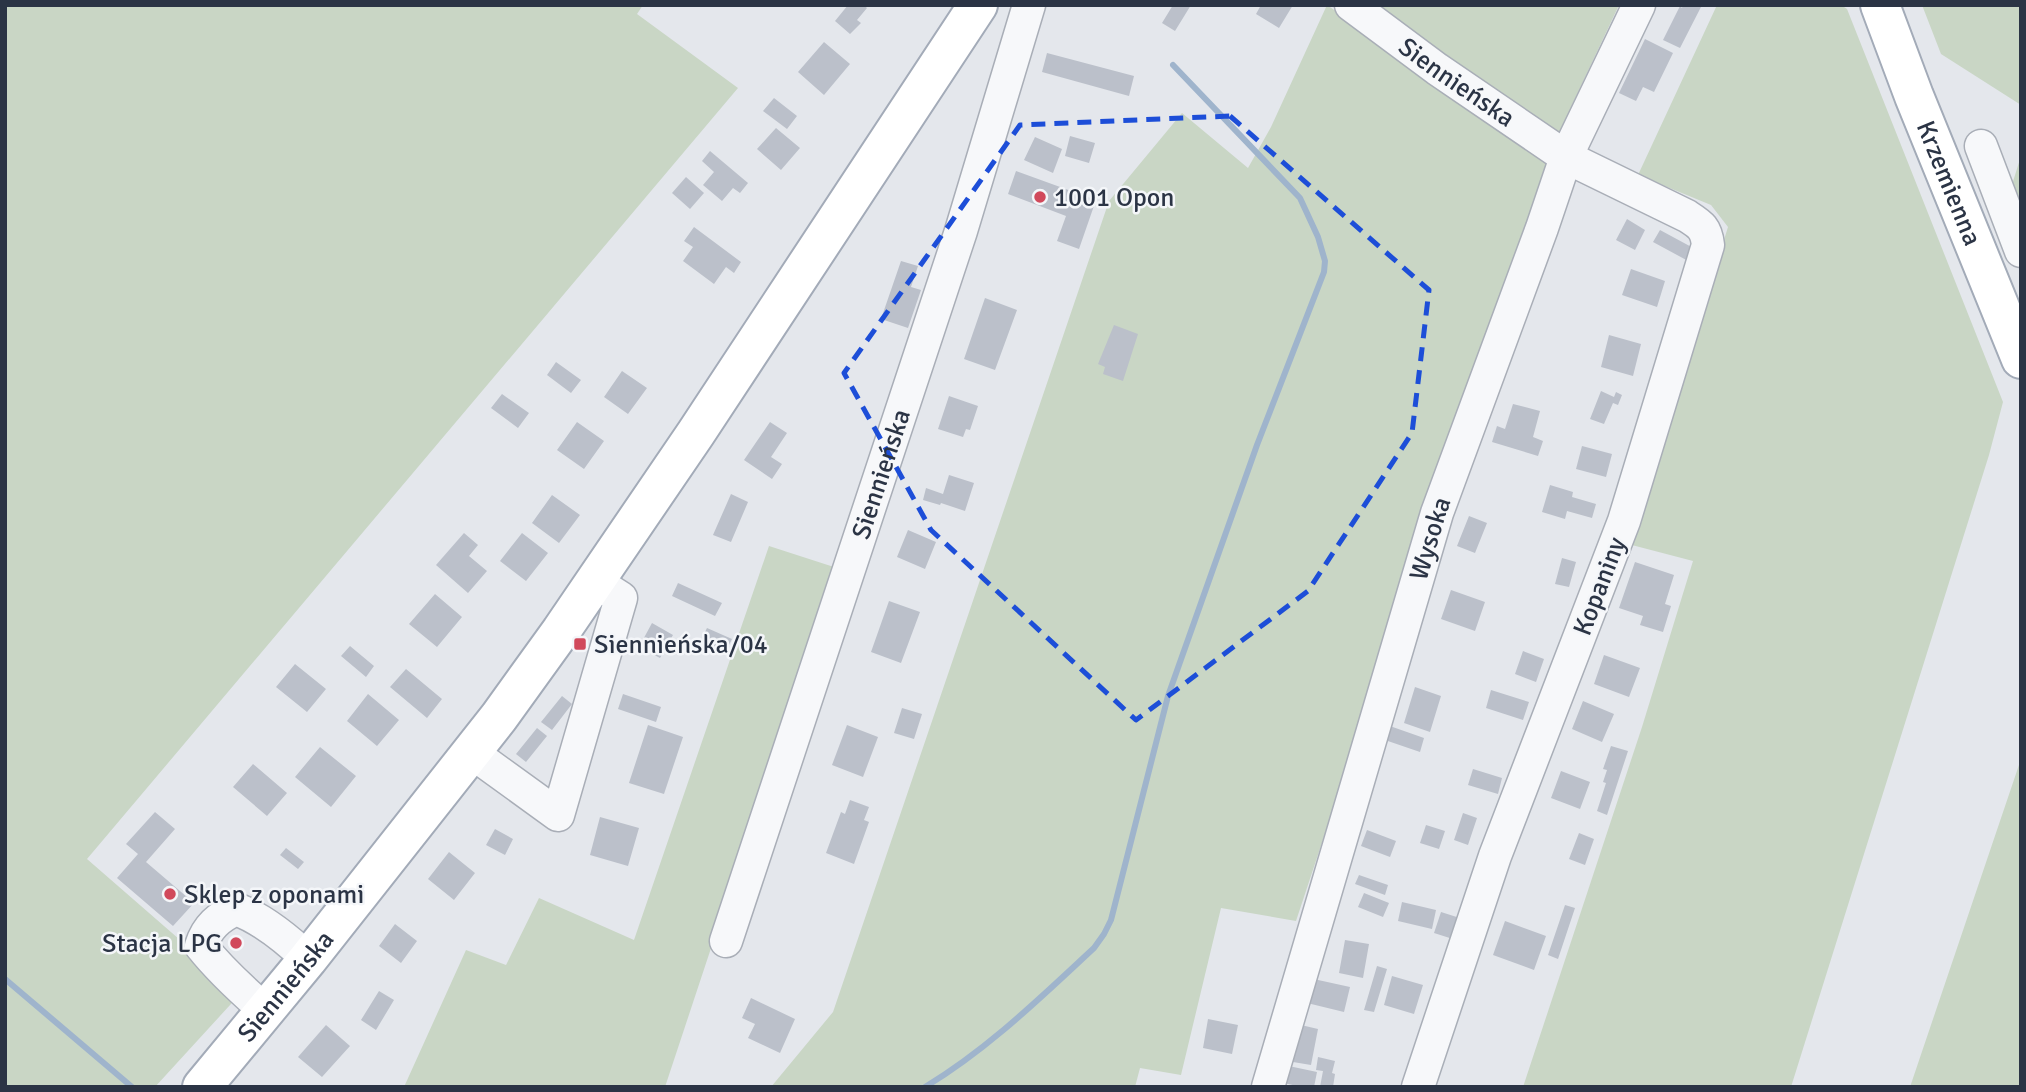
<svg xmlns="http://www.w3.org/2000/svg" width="2026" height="1092" font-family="Signika,sans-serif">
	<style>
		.grass { fill: #c9d6c5 }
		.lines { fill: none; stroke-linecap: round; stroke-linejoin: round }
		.stream { stroke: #9fb4cc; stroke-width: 6 }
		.building { fill: #bbc0ca }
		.minor-casing { stroke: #a9aeb7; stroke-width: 35 }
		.major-casing { stroke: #a3abb8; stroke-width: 42 }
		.minor { stroke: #f7f8fa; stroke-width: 32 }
		.major { stroke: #fff; stroke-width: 38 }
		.marked { fill: none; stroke: #1d4ed8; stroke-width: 5; stroke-dasharray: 14 9; stroke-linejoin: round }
		.poi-dot { fill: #d1495b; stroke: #f4f6f9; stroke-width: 2.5 }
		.labels { text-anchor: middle; stroke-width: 5; stroke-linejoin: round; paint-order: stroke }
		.street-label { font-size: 26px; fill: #2b3445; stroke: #f4f6f9 }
		.poi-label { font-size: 26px; fill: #2b3445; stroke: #f4f6f9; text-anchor: start }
	</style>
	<rect width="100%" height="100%" fill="#e4e7ec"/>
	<path class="grass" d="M 5,5 L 643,5 L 637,14 L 738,88 L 87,859 L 241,993 L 155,1087 L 5,1087 Z
		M 1327,5 L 1541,153 L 1547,164 L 1296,921 L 1221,908 L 1181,1075 L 1140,1068 L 1135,1087 L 771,1087 L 833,1012 L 1109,201 L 1182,113 L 1248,168 L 1271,127 Z
		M 1376,5 L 1619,5 L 1557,137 Z
		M 1717,5 L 1841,5 L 1847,9 L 2003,402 L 1989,455 L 1791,1087 L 1523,1087 L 1642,727 L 1693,561 L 1628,544 L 1728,227 L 1711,205 L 1638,175 Z
		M 1922,5 L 2021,5 L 2021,105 L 1941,54 Z
		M 2021,156 L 2021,217 L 2010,191 Z
		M 769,546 L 837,568 L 665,1087 L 404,1087 L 466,950 L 506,965 L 539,898 L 634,940 Z
		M 2021,759 L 2021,1087 L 1910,1087 Z"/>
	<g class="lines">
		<path class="stream" d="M 5,979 L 132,1087
			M 925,1087 C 988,1049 1040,998 1094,948 L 1104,934 L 1111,920 L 1168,696 L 1257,445 L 1324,272 L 1325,261 L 1318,237 L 1300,198 L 1173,65"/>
	</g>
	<path class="building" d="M 848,5 L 864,5 L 867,8 L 857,20 L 861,23 L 850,34 L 835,21 Z
		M 1173,5 L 1191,5 L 1175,31 L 1162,23 Z
		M 1261,5 L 1293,5 L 1279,28 L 1256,14 Z
		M 1683,5 L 1702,5 L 1680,48 L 1663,40 L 1680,6 L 1682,8 Z
		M 1645,39 L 1673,53 L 1654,92 L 1643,87 L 1636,101 L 1619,93 Z
		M 824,42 L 850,64 L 824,95 L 798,72 Z
		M 1047,53 L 1134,76 L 1129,96 L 1042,72 Z
		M 774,98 L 797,116 L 787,129 L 763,111 Z
		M 776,128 L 800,148 L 781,170 L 757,149 Z
		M 1070,136 L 1095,143 L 1089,163 L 1065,156 Z
		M 1035,137 L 1062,149 L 1053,173 L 1024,160 Z
		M 710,151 L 748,183 L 740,193 L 733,188 L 722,201 L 703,185 L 714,172 L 702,161 Z
		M 1016,171 L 1096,200 L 1079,249 L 1057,241 L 1066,216 L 1008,194 Z
		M 686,177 L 704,193 L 690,209 L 672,193 Z
		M 1627,219 L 1645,230 L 1635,250 L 1616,240 Z
		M 694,227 L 741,262 L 734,273 L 726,267 L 714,284 L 683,261 L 693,247 L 684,241 Z
		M 1660,230 L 1697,250 L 1690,262 L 1653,242 Z
		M 901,261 L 918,266 L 911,287 L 921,290 L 908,328 L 881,319 Z
		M 1631,269 L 1665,281 L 1657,307 L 1622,295 Z
		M 985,298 L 1017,310 L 995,370 L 964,359 Z
		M 1114,325 L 1138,334 L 1123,381 L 1103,374 L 1105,367 L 1098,364 Z
		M 1609,335 L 1641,344 L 1633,376 L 1601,367 Z
		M 556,362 L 581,380 L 571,393 L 547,375 Z
		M 622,371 L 647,388 L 628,414 L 604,397 Z
		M 1601,391 L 1614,397 L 1616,392 L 1622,395 L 1618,405 L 1613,403 L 1604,424 L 1590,419 Z
		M 502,394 L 529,413 L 518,428 L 491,408 Z
		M 949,396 L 978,406 L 970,430 L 966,429 L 963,437 L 938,429 Z
		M 1513,404 L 1540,411 L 1533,437 L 1543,441 L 1538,456 L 1492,442 L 1497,426 L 1505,429 Z
		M 577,422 L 604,441 L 584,469 L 557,450 Z
		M 770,422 L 787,433 L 771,457 L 782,464 L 772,479 L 744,460 Z
		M 1582,446 L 1612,454 L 1606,477 L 1576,469 Z
		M 949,475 L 974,483 L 965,511 L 941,503 L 940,505 L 923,500 L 926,488 L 943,494 Z
		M 1550,485 L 1573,492 L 1572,497 L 1596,504 L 1592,518 L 1567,511 L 1565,519 L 1542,512 Z
		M 731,494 L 748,502 L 731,542 L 713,535 Z
		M 552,495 L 580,515 L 559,543 L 532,523 Z
		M 1469,516 L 1487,523 L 1475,553 L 1457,546 Z
		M 908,530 L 936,542 L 925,569 L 897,557 Z
		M 464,533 L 478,545 L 469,556 L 487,571 L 468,593 L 436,565 Z
		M 522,533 L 548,553 L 526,581 L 500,561 Z
		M 1562,558 L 1576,562 L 1569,587 L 1555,584 Z
		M 1635,562 L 1674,575 L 1665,604 L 1671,606 L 1663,632 L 1640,625 L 1643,616 L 1619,608 Z
		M 678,583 L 722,603 L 715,616 L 672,596 Z
		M 1451,590 L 1485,602 L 1475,631 L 1441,619 Z
		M 435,594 L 462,617 L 437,647 L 409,624 Z
		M 889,601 L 920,612 L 901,663 L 871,652 Z
		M 652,623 L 673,635 L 660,658 L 639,647 Z
		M 707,628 L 732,639 L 725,653 L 700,642 Z
		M 350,646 L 374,666 L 366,677 L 341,656 Z
		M 1523,651 L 1544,659 L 1536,682 L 1515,674 Z
		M 1604,655 L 1640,668 L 1629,697 L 1594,684 Z
		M 295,664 L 326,689 L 307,712 L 276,687 Z
		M 406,669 L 442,699 L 427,718 L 390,687 Z
		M 1415,687 L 1441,696 L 1430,732 L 1404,723 Z
		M 1491,690 L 1529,702 L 1523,720 L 1486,708 Z
		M 368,694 L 399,720 L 377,746 L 347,721 Z
		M 623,694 L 661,707 L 656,722 L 618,709 Z
		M 562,696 L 572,704 L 552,730 L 541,722 Z
		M 1583,701 L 1614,714 L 1602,742 L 1572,729 Z
		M 902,708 L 922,714 L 914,739 L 894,733 Z
		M 648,725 L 683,737 L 664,794 L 629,783 Z
		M 847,725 L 878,737 L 863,777 L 832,765 Z
		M 1387,725 L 1424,738 L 1420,752 L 1382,739 Z
		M 537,728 L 547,736 L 526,762 L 516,754 Z
		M 1611,746 L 1628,751 L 1607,815 L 1597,811 L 1606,783 L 1603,782 L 1607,770 L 1603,769 Z
		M 320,747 L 356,776 L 331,807 L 295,777 Z
		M 253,764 L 287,793 L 267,816 L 233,787 Z
		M 1473,769 L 1502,778 L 1498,794 L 1468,785 Z
		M 1561,771 L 1590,782 L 1580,809 L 1551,798 Z
		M 850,800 L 869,807 L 864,820 L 869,822 L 854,864 L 826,853 L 841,812 L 845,814 Z
		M 155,812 L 175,829 L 146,862 L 194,903 L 173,926 L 117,878 L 138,854 L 126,844 Z
		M 1463,813 L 1477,818 L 1468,845 L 1454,840 Z
		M 600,817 L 639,828 L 628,866 L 590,855 Z
		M 1426,825 L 1445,831 L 1439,849 L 1420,843 Z
		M 495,829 L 513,839 L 505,855 L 486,845 Z
		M 1367,830 L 1396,841 L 1390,857 L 1361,846 Z
		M 1579,833 L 1594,839 L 1585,865 L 1569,859 Z
		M 286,848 L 304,862 L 298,869 L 280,855 Z
		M 449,852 L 475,873 L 454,900 L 428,879 Z
		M 1359,875 L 1388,885 L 1385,895 L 1355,884 Z
		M 1364,893 L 1389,903 L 1383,917 L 1358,907 Z
		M 1402,902 L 1436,910 L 1432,929 L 1398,921 Z
		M 1565,905 L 1575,908 L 1558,959 L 1548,955 Z
		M 1441,912 L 1463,919 L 1456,940 L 1434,933 Z
		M 1505,921 L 1546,936 L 1534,970 L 1493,955 Z
		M 395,924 L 417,941 L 401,963 L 379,946 Z
		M 1345,940 L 1369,944 L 1363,978 L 1339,973 Z
		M 1377,966 L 1387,969 L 1374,1012 L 1364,1010 Z
		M 1392,976 L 1423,985 L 1414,1014 L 1384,1005 Z
		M 1309,978 L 1350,987 L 1344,1012 L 1303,1002 Z
		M 379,991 L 394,1000 L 376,1030 L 361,1020 Z
		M 751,998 L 795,1019 L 780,1053 L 748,1038 L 755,1024 L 742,1018 Z
		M 1208,1019 L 1238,1025 L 1232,1054 L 1203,1048 Z
		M 326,1025 L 350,1046 L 322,1077 L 298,1057 Z
		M 1301,1025 L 1318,1029 L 1311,1065 L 1293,1062 Z
		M 1318,1057 L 1335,1061 L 1332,1073 L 1335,1074 L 1333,1087 L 1320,1087 L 1323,1071 L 1316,1070 Z
		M 1284,1065 L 1317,1072 L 1314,1087 L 1301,1087 L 1280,1082 Z"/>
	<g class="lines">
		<g class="minor-casing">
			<g id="minor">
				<path id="s1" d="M 1351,5 L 1437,69 L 1566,157 L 1687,216 C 1701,225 1706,228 1708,245 L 1624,521 L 1495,856 L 1418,1087"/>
				<path d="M 1981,146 L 2021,251"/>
				<path d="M 471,752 L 558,815 L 621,598 L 596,582"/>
				<path id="s2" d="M 726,941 L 961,231 L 1029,5"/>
				<path d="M 266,1011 C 243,991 220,970 201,946 C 207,927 219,917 236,909 C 263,919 287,939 308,959"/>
				<path id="s3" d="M 1268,1087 L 1437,513 L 1542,228 L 1566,157 L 1639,5"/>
			</g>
		</g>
		<g class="major-casing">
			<g id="major">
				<path id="s4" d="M 1880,5 L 1914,96 L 2021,359"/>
				<path id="s5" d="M 202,1087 L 308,959 L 499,717 L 561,631 L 696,433 L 978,5"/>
			</g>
		</g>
		<use href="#minor" class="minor"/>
		<use href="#major" class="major"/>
	</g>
	<path class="marked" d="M 1230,116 L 1429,290 L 1412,433 L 1308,591 L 1136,720 L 931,530 L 844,373 L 1020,125 Z"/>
	<g class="poi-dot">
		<circle cx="1040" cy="197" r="7"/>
		<rect x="573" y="637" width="14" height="14" rx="3.5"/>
		<circle cx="170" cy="894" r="7"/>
		<circle cx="236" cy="943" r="7"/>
	</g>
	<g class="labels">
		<g class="street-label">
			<text dy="9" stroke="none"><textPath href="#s1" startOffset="131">Siennieńska</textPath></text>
			<text dy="9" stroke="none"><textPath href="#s4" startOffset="191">Krzemienna</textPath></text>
			<text dy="9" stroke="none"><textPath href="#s2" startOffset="492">Siennieńska</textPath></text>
			<text dy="9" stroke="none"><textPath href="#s3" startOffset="572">Wysoka</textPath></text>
			<text transform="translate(1599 586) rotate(-69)" y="9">Kopaniny</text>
			<text dy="9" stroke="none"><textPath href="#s5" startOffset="131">Siennieńska</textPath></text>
		</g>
		<g class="poi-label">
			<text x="1054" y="206">1001 Opon</text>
			<text x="594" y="653">Siennieńska/04</text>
			<text x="184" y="903">Sklep z oponami</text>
			<text x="222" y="952" text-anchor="end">Stacja LPG</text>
		</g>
	</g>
	<rect width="2026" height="1092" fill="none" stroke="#2b3445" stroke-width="14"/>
</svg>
